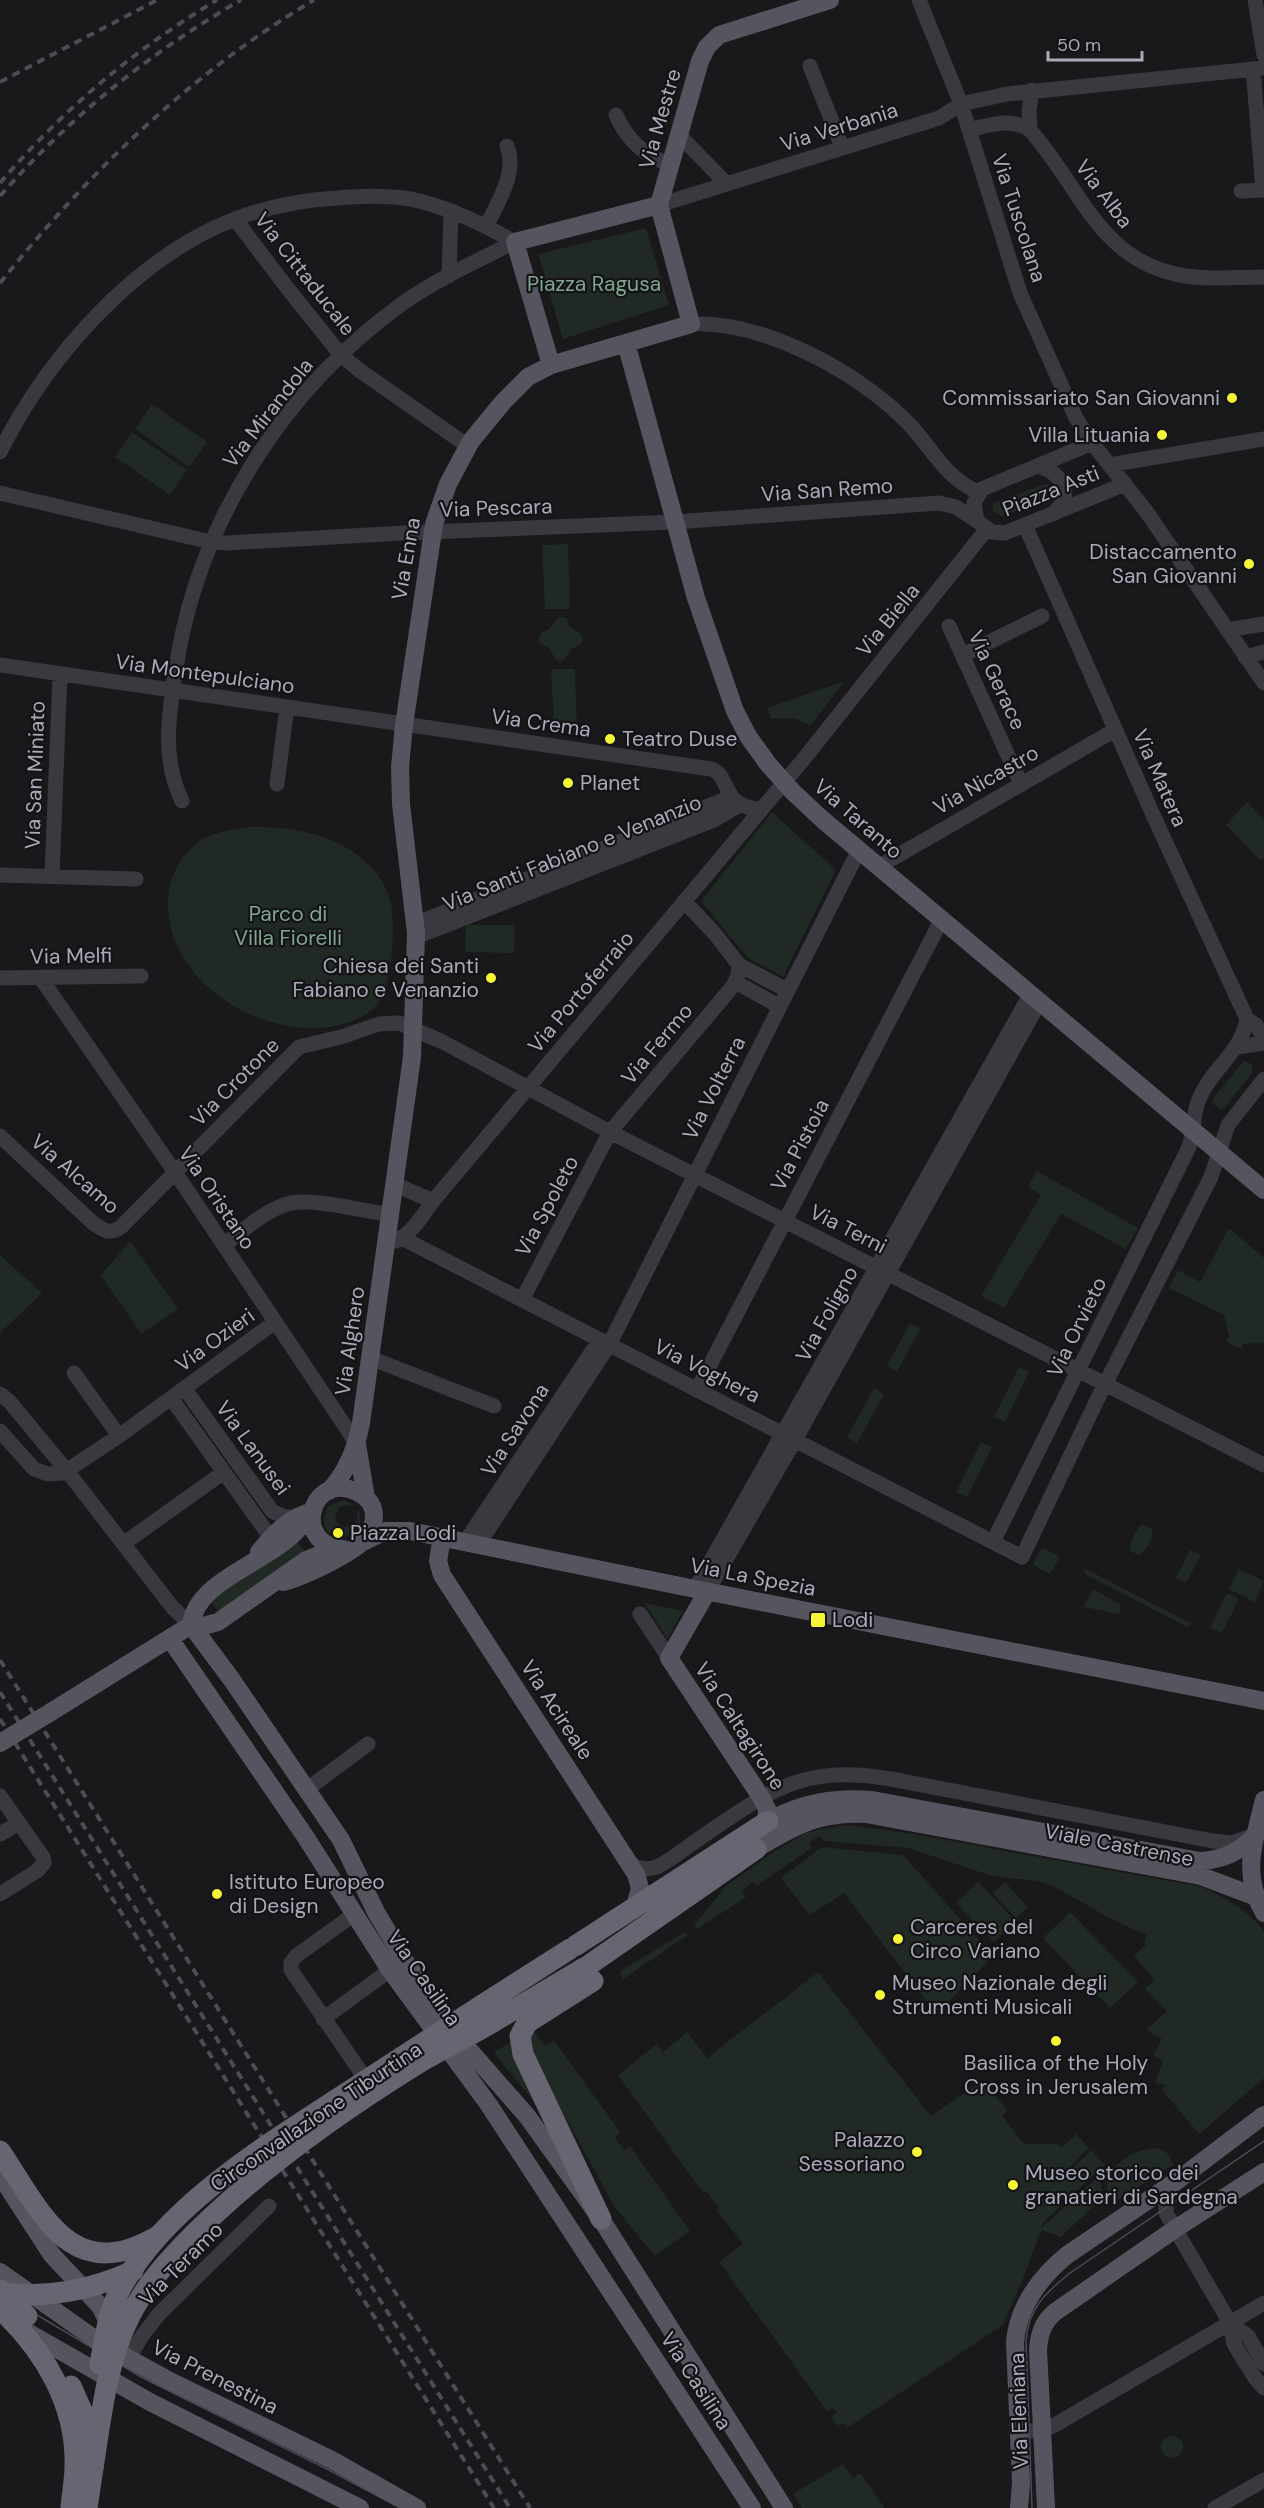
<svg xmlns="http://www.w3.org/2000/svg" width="1264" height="2508" font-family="'DM Sans',sans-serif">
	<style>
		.green { fill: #202924 }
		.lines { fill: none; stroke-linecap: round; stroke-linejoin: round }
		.minor { stroke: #3a3940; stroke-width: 15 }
		.major { stroke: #56555f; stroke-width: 18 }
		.highway { stroke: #666571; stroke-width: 21 }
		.tram { stroke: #4d4c55; stroke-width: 1.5 }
		.rail { stroke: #4d4c55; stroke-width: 4; stroke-dasharray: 8 6; stroke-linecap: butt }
		.major-bridge { stroke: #56555f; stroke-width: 18 }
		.highway-bridge { stroke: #666571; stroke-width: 21 }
		.poi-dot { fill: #f4f536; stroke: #141316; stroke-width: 2 }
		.labels { text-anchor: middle; stroke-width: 4.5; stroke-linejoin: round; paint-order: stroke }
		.street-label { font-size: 21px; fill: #abaaba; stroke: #141316 }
		.park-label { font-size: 21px; fill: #81a690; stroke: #141316 }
		.poi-label { font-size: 21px; fill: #abaaba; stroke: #141316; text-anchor: start }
	</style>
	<rect width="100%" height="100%" fill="#19181b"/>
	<path class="green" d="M 646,228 L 669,305 L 563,339 L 538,254 Z
		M 152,404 L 207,442 L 189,467 L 135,429 Z
		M 132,432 L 187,470 L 170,495 L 115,457 Z
		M 1046,484 L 1050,486 L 1052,491 L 1047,499 L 1002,516 L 993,512 L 992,508 L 995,502 Z
		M 568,544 L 570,609 L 545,609 L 542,545 Z
		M 563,617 L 567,619 L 569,626 L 581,634 L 583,639 L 581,644 C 569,650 572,648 565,659 L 560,661 L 555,659 C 550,648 551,649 540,643 L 539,638 L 541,633 C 552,628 551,628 557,618 Z
		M 551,669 L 575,669 L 577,732 L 554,728 Z
		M 845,681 L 810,726 C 796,717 787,717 771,719 L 767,708 Z
		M 1247,802 L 1264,820 L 1264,858 L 1261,861 L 1226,825 Z
		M 772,812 L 836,870 L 783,977 L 748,958 L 701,901 Z
		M 247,827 C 291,826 337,833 369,865 C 379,874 386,887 390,900 C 396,921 393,988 377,1005 C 365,1018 345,1025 329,1027 C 275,1034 213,1005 184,959 C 161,923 161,872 196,844 C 210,832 230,830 247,827 Z
		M 466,925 L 515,925 L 514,953 L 465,952 Z
		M 1244,1061 L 1250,1063 L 1253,1068 L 1252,1073 L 1225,1107 L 1221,1110 L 1212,1103 L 1213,1098 Z
		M 1037,1171 L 1138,1228 L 1126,1249 L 1061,1214 L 1004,1308 L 981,1296 L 1041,1195 L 1028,1186 Z
		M 1229,1228 L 1264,1258 L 1264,1345 L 1260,1343 L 1243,1344 L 1241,1349 L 1226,1342 L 1229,1336 L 1224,1315 L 1169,1288 L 1178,1270 L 1200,1282 Z
		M 130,1241 L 178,1309 L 141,1334 L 101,1275 Z
		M 0,1255 L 42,1293 L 0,1333 Z
		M 910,1323 L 920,1329 L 897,1372 L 887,1366 Z
		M 1019,1367 L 1029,1372 L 1005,1422 L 994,1417 Z
		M 874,1388 L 884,1394 L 857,1443 L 847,1437 Z
		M 981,1442 L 992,1447 L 967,1497 L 956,1492 Z
		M 344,1500 L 355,1505 L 339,1507 L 335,1517 C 338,1528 350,1531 357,1520 L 357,1512 L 359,1511 C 367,1534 342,1544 326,1530 L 323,1520 L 328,1506 Z
		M 1143,1524 L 1152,1529 C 1154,1538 1147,1550 1139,1555 L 1130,1551 C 1129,1541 1136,1529 1143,1524 Z
		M 296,1540 L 307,1555 L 219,1612 L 211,1602 L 212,1599 Z
		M 1042,1547 L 1060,1557 L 1050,1574 L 1033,1565 Z
		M 1190,1550 L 1201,1555 L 1186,1583 L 1176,1578 Z
		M 1084,1568 L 1192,1624 L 1187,1627 L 1085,1574 Z
		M 1239,1569 L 1264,1581 L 1255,1602 L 1229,1589 Z
		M 1093,1589 L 1121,1605 L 1120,1614 L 1084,1607 Z
		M 1227,1593 L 1239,1599 L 1222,1633 L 1210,1628 Z
		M 645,1603 L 683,1611 L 667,1639 Z
		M 847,1825 L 914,1834 L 1202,1887 C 1226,1898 1248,1910 1264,1931 L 1264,2078 L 1199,2134 L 1162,2090 L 1165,2084 L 1155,2083 L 1163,2061 L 1153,2055 L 1162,2039 L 1146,2030 L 1167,2011 L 1145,1989 L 1154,1980 L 1134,1956 L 1146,1945 L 1144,1941 L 1147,1935 L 1113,1920 L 1055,1887 L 1037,1881 L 992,1876 L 908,1848 L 824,1841 L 820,1836 L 809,1842 L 812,1848 L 757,1885 L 753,1882 L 742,1891 L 746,1897 L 697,1929 L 694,1925 L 727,1885 L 775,1851 L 807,1832 Z
		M 822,1847 L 903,1855 L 993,1956 L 936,2014 L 844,1893 L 810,1915 L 781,1878 Z
		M 978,1882 L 1016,1921 L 994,1942 L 956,1903 Z
		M 1005,1882 L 1028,1907 L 1016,1918 L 992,1893 Z
		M 1070,1912 L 1138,1982 L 1110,2008 L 1043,1938 Z
		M 685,1932 L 688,1935 L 623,1979 L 620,1974 L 622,1970 Z
		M 818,1972 L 931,2116 L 982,2081 L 1008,2110 L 1002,2116 L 1024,2144 L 1059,2144 L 1061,2148 L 1076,2134 L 1089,2148 L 1058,2178 L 1057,2183 L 1091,2150 L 1105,2165 L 1066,2201 L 1052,2196 L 1051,2201 L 1062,2205 L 1043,2223 L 1041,2228 L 1108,2168 L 1101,2183 L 1103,2197 L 1061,2237 L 1041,2230 L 1023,2279 L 1003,2325 L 847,2428 L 843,2423 L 838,2426 L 831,2417 L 837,2413 L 833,2408 L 827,2411 L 719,2262 L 743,2244 L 717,2211 L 719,2209 L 706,2191 L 703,2193 L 618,2075 L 657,2044 L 663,2052 L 687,2032 L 707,2058 Z
		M 532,2029 L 545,2046 L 554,2040 L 620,2132 L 615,2138 L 624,2150 L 630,2146 L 690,2231 L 655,2256 L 614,2206 L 527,2047 Z
		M 514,2039 L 536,2104 L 494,2053 Z
		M 1154,2148 C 1165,2149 1170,2154 1173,2165 L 1116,2202 C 1096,2189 1112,2166 1127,2157 C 1135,2151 1144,2150 1154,2148 Z
		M1161 2447a11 11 0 1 1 22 0a11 11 0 1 1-22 0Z
		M 843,2464 L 853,2478 L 860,2473 L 885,2508 L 802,2508 L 793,2494 Z"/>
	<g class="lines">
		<path class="minor" d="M 919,0 L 961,104 L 1020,293 L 1076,418 L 1092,443 L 1146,511 L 1264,683
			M 1255,0 L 1264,55
			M 810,66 L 842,147
			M 1253,69 L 1263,190
			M 616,115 C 627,140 644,156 670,164
			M 969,130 C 990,125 1010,117 1030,130 C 1081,187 1099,263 1186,276 C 1211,280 1238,277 1264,277
			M 1030,130 L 1029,111 L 1032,90
			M 679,135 L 727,184
			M 1241,191 L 1264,190
			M 659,205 L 939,118 L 961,104 L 1007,94 L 1264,68
			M 235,219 L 288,289 L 341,355 L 359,370 L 468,446
			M 486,227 C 497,203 518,173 507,146
			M 449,276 L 451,212
			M 691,324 C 765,321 861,373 911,426 C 932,449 948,481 979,492
			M 1092,443 L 982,489 L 974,503 L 977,521 L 992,532 L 1005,533 L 1125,484
			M 0,452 C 47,358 134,258 235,219 C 267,207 302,200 337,198 C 361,196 386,195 410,199 C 447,206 482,224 515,242
			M 1109,465 L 1264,439
			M 1038,466 C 1055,471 1067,482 1064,501 L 1053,514
			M 0,493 L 211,542 L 227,543 L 403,533 L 675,522 L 939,503 L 956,507 L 977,521
			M 949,626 L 1021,784
			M 1227,630 L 1264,624
			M 963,655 L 1042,616
			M 1245,657 L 1264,652
			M 0,665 L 711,769 C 731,775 720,807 760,809
			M 277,784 L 287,707
			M 182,801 C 161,758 169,713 176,668 C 198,522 284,389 403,303 C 437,279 477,261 515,242
			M 878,867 L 1115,730
			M 0,875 L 136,879
			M 52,876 L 60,674
			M 684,901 L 715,934 L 739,965 L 787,990
			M 415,924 L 731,797
			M 416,937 L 714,820 L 741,804
			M 40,977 L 183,1184 L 357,1444
			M 0,978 L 141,976
			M 735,982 L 779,1006
			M 1247,1019 L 1256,1025 L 1264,1037
			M 1238,1047 L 1264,1043
			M 0,1136 L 93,1223 C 103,1230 110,1235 121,1227 L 299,1047 L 341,1037 L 379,1024 L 399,1023 L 443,1042 L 610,1132 L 1264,1465
			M 394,1184 L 433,1201
			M 402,1238 L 1022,1557 L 1098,1398 L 1211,1177 L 1228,1125 L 1264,1079
			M 395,1241 C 412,1234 422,1216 433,1201 L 803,760 L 986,530
			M 224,1245 C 243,1231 264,1211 287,1204 C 311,1197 364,1211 390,1215
			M 522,1300 L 610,1132 L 733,986 L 738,975 L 739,965
			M 370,1358 L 494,1406
			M 74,1373 L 119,1436
			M 185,1389 L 272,1511 L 284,1517 L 297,1517
			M 697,1390 L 941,921
			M 0,1394 L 9,1401 L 67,1471 L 173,1608 L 191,1625
			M 171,1398 L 271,1538
			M 0,1431 L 34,1469 L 48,1474 L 63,1473 L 119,1436 L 275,1322
			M 465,1542 L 593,1350
			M 993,1542 L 1188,1149 C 1195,1133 1192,1115 1199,1099 C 1211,1069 1241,1053 1247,1019 L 1154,817 L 1025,525
			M 123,1544 L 224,1472
			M 478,1545 L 609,1345 L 859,850
			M 695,1589 L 1030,995
			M 707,1592 L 795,1440 L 1039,1003
			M 640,1614 L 669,1658
			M 306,1790 L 368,1744
			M 0,1796 L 19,1823 L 0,1834
			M 631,1866 L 647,1869 L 657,1867 C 673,1859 688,1846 703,1836 C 772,1789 805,1764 891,1779 L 1213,1841 L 1232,1843 L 1251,1836
			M 0,1894 L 37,1871 L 44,1863 L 43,1857 L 19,1823
			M 353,1915 L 296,1956 L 291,1963 L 291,1970 L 369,2084 L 372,2082
			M 323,2019 L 390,1970
			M 1176,2183 L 1166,2197 L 1166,2213 L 1230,2323 L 1234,2344 L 1255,2378 L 1264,2388
			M 1230,2323 L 1248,2336 L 1264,2364
			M 129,2358 L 142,2336 L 159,2314 L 269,2206
			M 1019,2432 L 1042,2430 L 1053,2426 L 1264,2303
			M 1215,2508 L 1264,2480"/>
		<path class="major" d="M 659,205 L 700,61 L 707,47 L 719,35 L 830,0
			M 626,343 L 696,598 L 735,711 L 748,736 L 768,764 L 793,792 L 823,820 L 1264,1190
			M 551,365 L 515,242 L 659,205
			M 357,1444 L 366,1498
			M 329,1491 C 347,1472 356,1449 361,1423 L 412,1057 L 416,933 L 401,804 L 400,767 L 404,725 L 434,524 L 448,484 L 471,441 L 503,402 L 528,377 L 551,365 L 691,324 L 659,205
			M 442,1537 L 438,1561 L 442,1575 L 636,1874 L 640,1888 L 635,1907
			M 361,1543 L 386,1531 L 410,1531 L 695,1589 L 1264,1701
			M 259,1552 C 272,1536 287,1520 307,1513
			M 283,1582 C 301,1578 354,1553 365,1539 C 371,1532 376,1519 373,1509 C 370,1498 359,1492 349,1489 C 309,1478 294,1543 341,1549
			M 707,1592 L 669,1658 L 761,1797 L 767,1809 L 766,1831
			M 191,1625 L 232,1680 L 341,1840 L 376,1912 L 408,1966 L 457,2036 L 527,2116 L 601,2219 L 784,2508
			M 191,1625 C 197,1573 287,1561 310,1512
			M 170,1639 L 305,1836 L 390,1970 L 489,2105 L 752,2508
			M 51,1712 L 191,1625 L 203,1626 L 218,1622 L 306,1560 L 326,1552 L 343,1549
			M 1264,1800 C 1254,1841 1241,1874 1264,1913
			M 768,1821 C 802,1803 833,1797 872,1800 L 1200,1861 C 1222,1860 1242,1851 1256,1834
			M 756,1849 C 794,1826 820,1811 866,1814 L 1201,1876 L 1254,1896
			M 0,2175 L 52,2255 L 100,2306 L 111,2328
			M 0,2272 L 102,2344 L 168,2380 L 332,2460 L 417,2508
			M 22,2329 L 150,2402 L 360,2508
			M 1019,2508 L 1021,2483 L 1015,2342 C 1018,2307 1040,2277 1067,2255 L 1178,2180 L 1264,2115
			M 1046,2508 L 1038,2350 C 1039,2334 1043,2322 1055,2312 L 1175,2229 L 1264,2172"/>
		<path class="highway" d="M 575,1946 L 768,1821
			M 589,1965 L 756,1849
			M 593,1981 L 527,2023 L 520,2036 L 523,2054 L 601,2219
			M 482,2005 L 570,1949
			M 493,2022 L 584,1968
			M 0,2151 C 42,2213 71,2287 158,2236
			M 87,2508 L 93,2468"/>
		<path class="tram" d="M 0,2293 L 143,2378 L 327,2469 L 400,2508
			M 1032,2508 L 1026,2341 C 1028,2309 1046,2292 1070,2273 L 1264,2141"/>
		<path class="rail" d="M 0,82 L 157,0
			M 0,183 C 62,110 135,49 217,0
			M 0,196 C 70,117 149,53 241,0
			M 0,283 C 89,172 191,73 314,0
			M 0,1660 L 530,2508
			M 0,1692 L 510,2508
			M 0,1719 L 494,2508"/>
		<path class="major-bridge" d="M 0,1743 L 51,1712"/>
		<path class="highway-bridge" d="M 0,2290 L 27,2316
			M 0,2293 C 45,2299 92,2290 133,2271
			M 0,2309 C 44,2350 77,2405 75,2467 C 75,2480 72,2494 71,2508
			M 100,2364 C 105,2338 108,2310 122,2286 C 166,2207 263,2147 337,2099 C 385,2068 434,2036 482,2005
			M 71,2386 L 82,2411 L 92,2450
			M 93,2468 C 101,2418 106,2365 129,2318 C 145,2285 170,2258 196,2232 C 262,2167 338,2113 417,2064 C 442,2049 468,2037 493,2022"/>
	</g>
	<g class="poi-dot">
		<circle cx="1232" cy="398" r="6"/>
		<circle cx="1162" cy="435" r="6"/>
		<circle cx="1249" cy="564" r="6"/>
		<circle cx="610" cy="739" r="6"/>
		<circle cx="568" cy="783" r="6"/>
		<circle cx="491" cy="978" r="6"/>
		<circle cx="338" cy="1533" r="6"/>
		<rect x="810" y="1612" width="16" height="16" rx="3"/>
		<circle cx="217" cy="1894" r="6"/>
		<circle cx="898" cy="1939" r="6"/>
		<circle cx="880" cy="1995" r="6"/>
		<circle cx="1056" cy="2041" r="6"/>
		<circle cx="917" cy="2152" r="6"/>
		<circle cx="1013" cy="2185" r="6"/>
	</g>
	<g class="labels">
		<g class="street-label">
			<text transform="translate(660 119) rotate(-74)" y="7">Via Mestre</text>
			<text transform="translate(839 127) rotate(-17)" y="7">Via Verbania</text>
			<text transform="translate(1104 194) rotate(53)" y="7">Via Alba</text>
			<text transform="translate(1019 218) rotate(72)" y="7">Via Tuscolana</text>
			<text transform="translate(305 274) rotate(52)" y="7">Via Cittaducale</text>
			<text transform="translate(268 413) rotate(-52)" y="7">Via Mirandola</text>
			<text transform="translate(827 490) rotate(-4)" y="7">Via San Remo</text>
			<text transform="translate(1051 491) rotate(-22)" y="7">Piazza Asti</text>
			<text transform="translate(496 508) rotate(-2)" y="7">Via Pescara</text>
			<text transform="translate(406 559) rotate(-80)" y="7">Via Enna</text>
			<text transform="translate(888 620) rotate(-51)" y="7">Via Biella</text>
			<text transform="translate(205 674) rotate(8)" y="7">Via Montepulciano</text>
			<text transform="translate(997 680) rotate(65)" y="7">Via Gerace</text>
			<text transform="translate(541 723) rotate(8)" y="7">Via Crema</text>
			<text transform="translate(35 775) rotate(-88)" y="7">Via San Miniato</text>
			<text transform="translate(1160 778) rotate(66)" y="7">Via Matera</text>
			<text transform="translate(986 780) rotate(-30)" y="7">Via Nicastro</text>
			<text transform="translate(858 819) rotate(41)" y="7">Via Taranto</text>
			<text transform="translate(572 853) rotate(-22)" y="7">Via Santi Fabiano e Venanzio</text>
			<text transform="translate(71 956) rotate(-1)" y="7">Via Melfi</text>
			<text transform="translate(581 992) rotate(-50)" y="7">Via Portoferraio</text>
			<text transform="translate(657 1044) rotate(-50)" y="7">Via Fermo</text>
			<text transform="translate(235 1082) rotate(-45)" y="7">Via Crotone</text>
			<text transform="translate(714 1088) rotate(-63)" y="7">Via Volterra</text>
			<text transform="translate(800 1145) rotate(-62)" y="7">Via Pistoia</text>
			<text transform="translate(75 1174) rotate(41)" y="7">Via Alcamo</text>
			<text transform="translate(217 1198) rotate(56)" y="7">Via Oristano</text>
			<text transform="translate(547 1206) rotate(-62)" y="7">Via Spoleto</text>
			<text transform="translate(848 1229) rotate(27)" y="7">Via Terni</text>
			<text transform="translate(827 1314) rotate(-61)" y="7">Via Foligno</text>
			<text transform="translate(1077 1327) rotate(-64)" y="7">Via Orvieto</text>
			<text transform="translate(215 1340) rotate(-36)" y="7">Via Ozieri</text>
			<text transform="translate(350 1341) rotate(-82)" y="7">Via Alghero</text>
			<text transform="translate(707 1371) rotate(27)" y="7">Via Voghera</text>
			<text transform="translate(515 1430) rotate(-57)" y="7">Via Savona</text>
			<text transform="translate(253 1448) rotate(54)" y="7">Via Lanusei</text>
			<text transform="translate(753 1577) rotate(11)" y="7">Via La Spezia</text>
			<text transform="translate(557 1710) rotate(57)" y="7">Via Acireale</text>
			<text transform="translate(740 1726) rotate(57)" y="7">Via Caltagirone</text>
			<text transform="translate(1119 1845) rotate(11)" y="7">Viale Castrense</text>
			<text transform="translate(424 1978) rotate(55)" y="7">Via Casilina</text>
			<text transform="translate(316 2117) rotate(-34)" y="7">Circonvallazione Tiburtina</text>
			<text transform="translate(181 2264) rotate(-45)" y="7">Via Teramo</text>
			<text transform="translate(215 2377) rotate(27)" y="7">Via Prenestina</text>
			<text transform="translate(696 2381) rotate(57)" y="7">Via Casilina</text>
			<text transform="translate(1019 2411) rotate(-92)" y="7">Via Eleniana</text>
		</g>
		<g class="park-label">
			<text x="594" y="291">Piazza Ragusa</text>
			<text x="288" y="921">Parco di<tspan x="288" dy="24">Villa Fiorelli</tspan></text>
		</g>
		<g class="poi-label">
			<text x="1220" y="405" text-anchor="end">Commissariato San Giovanni</text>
			<text x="1150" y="442" text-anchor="end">Villa Lituania</text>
			<text x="1237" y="559" text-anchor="end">Distaccamento<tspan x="1237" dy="24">San Giovanni</tspan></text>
			<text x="622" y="746">Teatro Duse</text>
			<text x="580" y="790">Planet</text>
			<text x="479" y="973" text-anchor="end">Chiesa dei Santi<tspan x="479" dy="24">Fabiano e Venanzio</tspan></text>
			<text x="350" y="1540">Piazza Lodi</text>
			<text x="832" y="1627">Lodi</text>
			<text x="229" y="1889">Istituto Europeo<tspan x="229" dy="24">di Design</tspan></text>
			<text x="910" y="1934">Carceres del<tspan x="910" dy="24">Circo Variano</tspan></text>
			<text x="892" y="1990">Museo Nazionale degli<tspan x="892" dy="24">Strumenti Musicali</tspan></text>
			<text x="1056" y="2070" text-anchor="middle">Basilica of the Holy<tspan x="1056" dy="24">Cross in Jerusalem</tspan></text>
			<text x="905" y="2147" text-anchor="end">Palazzo<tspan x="905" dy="24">Sessoriano</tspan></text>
			<text x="1025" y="2180">Museo storico dei<tspan x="1025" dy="24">granatieri di Sardegna</tspan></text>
		</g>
	</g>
	<path d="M1048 51v9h94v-9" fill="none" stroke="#abaaba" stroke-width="3"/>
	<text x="1057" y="51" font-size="18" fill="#abaaba" stroke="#141316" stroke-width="4.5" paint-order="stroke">50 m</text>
</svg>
